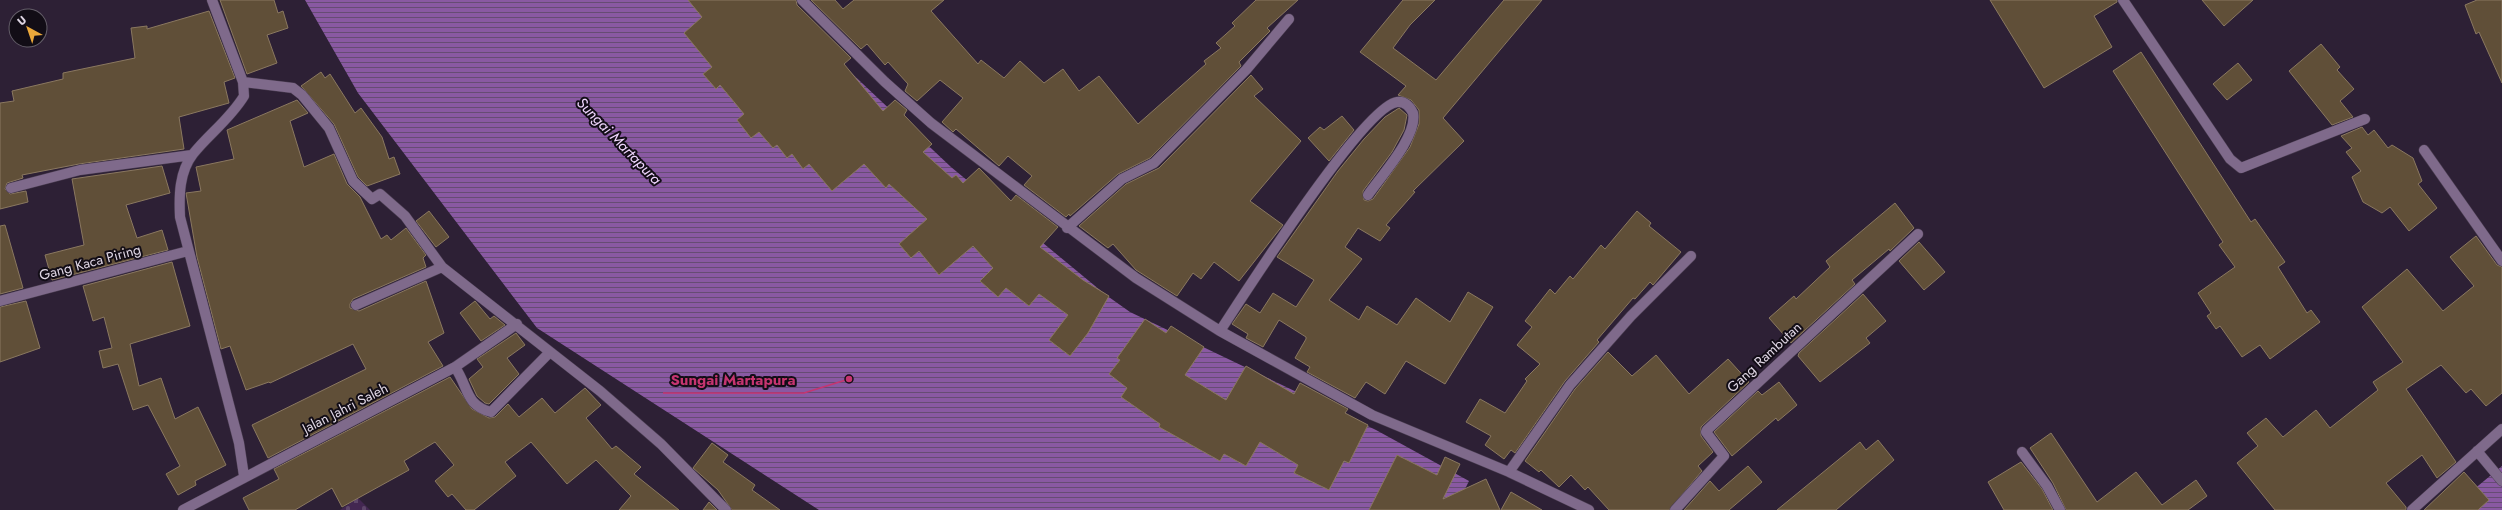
<svg xmlns="http://www.w3.org/2000/svg" width="2502" height="510" font-family="Jost,sans-serif">
	<style>
		.cemetery { fill: url(#cemetery-stones) }
		.water { fill: url(#water-rules) }
		.building { fill: #604f38; stroke: #8a7860 }
		.lines { fill: none; stroke-linecap: round; stroke-linejoin: round }
		.minor-casing { stroke: #4a3d51; stroke-width: 11 }
		.minor { stroke: #7f6a8b; stroke-width: 10 }
		.labels { text-anchor: middle; stroke-width: 4; stroke-linejoin: round; paint-order: stroke }
		.street-label { font-size: 14px; fill: #e0d7e5; stroke: #120d16 }
		.water-label { font-size: 15px; font-style: italic; fill: #f0d6fe; stroke: #120d16 }
		.leader { fill: none; stroke: #c63570; stroke-width: 1.5 }
		.callout-dot { fill: #c63570; stroke: #120d16; stroke-width: 1.5 }
		.callout-label { font-size: 15px; text-anchor: middle; font-weight: bold; fill: #c63570; stroke: #120d16; stroke-width: 4; stroke-linejoin: round; paint-order: stroke }
	</style>
	<defs>
		<pattern id="cemetery-stones" width="16" height="16" patternUnits="userSpaceOnUse"><rect width="16" height="16" fill="#432751"/><path d="M2 7V4a2 2 0 0 1 4 0v3zM10 15v-3a2 2 0 0 1 4 0v3z" fill="#5e466a"/></pattern>
		<pattern id="water-rules" width="6" height="5" patternUnits="userSpaceOnUse"><rect width="6" height="5" fill="#8959a2"/><path d="M0 2.5h6" fill="none" stroke="#664c74"/></pattern>
	</defs>
	<rect width="100%" height="100%" fill="#2d2035"/>
	<path class="cemetery" d="M 358,498 L 370,510 L 340,510 Z"/>
	<path class="water" d="M 305,0 L 774,0 L 951,167 L 1106,295 L 1130,312 L 1376,430 L 1469,481 L 1456,507 L 1460,510 L 819,510 L 537,328 L 358,93 Z
		M 2502,466 L 2502,510 L 2449,510 Z"/>
	<path class="building" d="M 220,0 L 274,0 L 278,13 L 283,11 L 288,28 L 267,35 L 277,63 L 247,74 Z
		M 688,0 L 796,0 L 797,5 L 851,58 L 844,64 L 883,111 L 895,100 L 907,110 L 904,115 L 932,144 L 923,152 L 952,178 L 956,175 L 963,183 L 979,168 L 1011,201 L 1016,195 L 1058,227 L 1040,247 L 1083,280 L 1109,296 L 1088,333 L 1070,356 L 1049,340 L 1068,315 L 1039,294 L 1029,306 L 1006,288 L 998,297 L 980,281 L 993,268 L 973,246 L 939,275 L 919,251 L 911,258 L 899,244 L 927,219 L 889,184 L 886,188 L 864,164 L 832,191 L 809,164 L 803,169 L 792,154 L 787,158 L 777,145 L 773,148 L 759,132 L 751,138 L 737,120 L 744,114 L 720,85 L 716,89 L 703,74 L 712,67 L 684,33 L 702,17 Z
		M 811,0 L 835,0 L 843,9 L 854,0 L 944,0 L 931,11 L 978,64 L 981,60 L 1004,78 L 1020,61 L 1044,83 L 1063,69 L 1079,91 L 1099,76 L 1138,124 L 1206,64 L 1204,61 L 1221,48 L 1216,43 L 1235,26 L 1232,23 L 1256,0 L 1298,0 L 1267,28 L 1270,31 L 1239,62 L 1241,66 L 1150,158 L 1118,174 L 1070,216 L 1069,214 L 1066,217 L 1024,185 L 1032,176 L 1008,156 L 999,166 L 956,129 L 953,132 L 942,122 L 963,98 L 940,80 L 917,101 L 905,91 L 908,84 L 888,62 L 885,65 L 867,44 L 861,49 Z
		M 1403,0 L 1435,0 L 1410,25 L 1393,48 L 1436,80 L 1504,0 L 1542,0 L 1443,118 L 1464,141 L 1413,191 L 1415,192 L 1386,225 L 1390,228 L 1380,241 L 1358,228 L 1345,247 L 1362,259 L 1329,300 L 1359,320 L 1367,306 L 1397,325 L 1416,298 L 1450,322 L 1468,292 L 1493,307 L 1445,384 L 1406,361 L 1385,394 L 1366,382 L 1355,398 L 1307,372 L 1310,367 L 1295,358 L 1306,339 L 1306,337 L 1279,320 L 1263,347 L 1246,338 L 1248,334 L 1232,324 L 1246,304 L 1260,313 L 1273,293 L 1296,307 L 1314,280 L 1277,257 L 1338,171 L 1364,139 L 1385,117 L 1399,108 L 1407,115 L 1404,130 L 1392,152 L 1363,191 L 1364,200 L 1368,201 L 1373,199 L 1410,147 L 1419,124 L 1419,110 L 1411,100 L 1398,95 L 1406,86 L 1360,52 Z
		M 1990,0 L 2117,0 L 2117,2 L 2094,16 L 2112,47 L 2044,88 Z
		M 2202,0 L 2253,0 L 2224,26 Z
		M 2477,0 L 2502,0 L 2502,83 L 2479,32 L 2476,34 L 2465,5 Z
		M 209,11 L 235,78 L 224,82 L 229,103 L 179,117 L 184,149 L 79,164 L 22,175 L 23,178 L 7,183 L 5,189 L 10,194 L 26,191 L 28,202 L 0,209 L 0,103 L 14,101 L 12,91 L 63,79 L 63,73 L 135,58 L 131,28 L 147,26 L 147,29 Z
		M 2321,44 L 2340,67 L 2337,70 L 2354,89 L 2340,101 L 2353,117 L 2332,125 L 2289,71 Z
		M 2141,52 L 2251,222 L 2255,219 L 2285,262 L 2278,267 L 2307,313 L 2311,310 L 2320,322 L 2270,359 L 2260,345 L 2242,357 L 2220,326 L 2216,329 L 2207,316 L 2211,313 L 2198,293 L 2235,267 L 2219,245 L 2223,242 L 2113,71 Z
		M 2238,63 L 2252,80 L 2227,100 L 2213,84 Z
		M 321,72 L 325,78 L 330,74 L 355,113 L 361,108 L 382,137 L 389,159 L 394,157 L 400,174 L 367,186 L 358,177 L 334,124 L 301,86 Z
		M 1251,75 L 1263,89 L 1254,96 L 1301,141 L 1250,201 L 1283,225 L 1239,281 L 1214,262 L 1201,279 L 1193,273 L 1177,296 L 1136,270 L 1113,244 L 1108,248 L 1079,226 L 1126,184 L 1159,168 Z
		M 297,100 L 308,113 L 290,121 L 304,167 L 334,154 L 347,184 L 360,197 L 381,239 L 387,235 L 391,240 L 406,228 L 426,255 L 423,258 L 426,267 L 353,299 L 350,304 L 350,308 L 359,311 L 426,281 L 444,333 L 428,342 L 443,366 L 268,458 L 252,425 L 366,369 L 353,344 L 270,383 L 269,382 L 246,390 L 230,346 L 221,349 L 197,257 L 186,193 L 201,191 L 196,167 L 234,159 L 227,130 Z
		M 1342,116 L 1354,130 L 1329,161 L 1308,138 L 1320,127 L 1324,130 Z
		M 2362,127 L 2368,135 L 2374,130 L 2388,148 L 2392,145 L 2413,158 L 2422,181 L 2418,184 L 2437,208 L 2409,231 L 2390,207 L 2382,213 L 2363,202 L 2352,177 L 2361,171 L 2346,152 L 2352,148 L 2341,136 Z
		M 162,166 L 170,193 L 126,205 L 137,238 L 162,230 L 168,250 L 52,280 L 45,255 L 84,245 L 72,179 Z
		M 1895,203 L 1914,228 L 1890,251 L 1889,249 L 1852,280 L 1855,284 L 1791,343 L 1769,318 L 1794,296 L 1796,299 L 1830,267 L 1826,261 Z
		M 429,211 L 449,237 L 436,247 L 416,221 Z
		M 1637,211 L 1651,223 L 1649,226 L 1681,252 L 1653,285 L 1650,282 L 1635,299 L 1633,298 L 1597,340 L 1599,342 L 1565,381 L 1515,453 L 1511,450 L 1504,459 L 1485,445 L 1491,436 L 1466,422 L 1480,399 L 1505,413 L 1527,381 L 1525,379 L 1540,364 L 1517,345 L 1532,327 L 1525,321 L 1550,289 L 1555,294 L 1570,276 L 1573,279 L 1601,245 L 1605,249 Z
		M 5,225 L 23,288 L 0,294 L 0,226 Z
		M 2476,236 L 2497,265 L 2502,267 L 2502,393 L 2486,406 L 2471,389 L 2466,393 L 2441,365 L 2406,389 L 2456,462 L 2437,478 L 2422,455 L 2386,483 L 2406,507 L 2406,510 L 2275,510 L 2237,463 L 2258,446 L 2247,433 L 2266,418 L 2283,437 L 2316,410 L 2330,428 L 2378,390 L 2373,382 L 2403,362 L 2362,307 L 2407,269 L 2443,311 L 2474,286 L 2450,257 Z
		M 1919,242 L 1945,272 L 1924,290 L 1899,261 Z
		M 172,262 L 190,326 L 130,344 L 139,386 L 161,378 L 175,419 L 198,407 L 226,465 L 195,481 L 196,485 L 178,495 L 166,474 L 180,466 L 148,405 L 133,410 L 118,364 L 103,368 L 99,351 L 112,348 L 104,317 L 93,321 L 83,286 Z
		M 1863,294 L 1886,321 L 1866,338 L 1870,343 L 1820,382 L 1798,356 L 1799,353 Z
		M 26,301 L 40,348 L 0,362 L 0,307 Z
		M 475,301 L 490,319 L 494,316 L 505,325 L 481,341 L 460,313 Z
		M 1145,319 L 1166,333 L 1171,326 L 1204,347 L 1185,375 L 1226,400 L 1246,366 L 1294,394 L 1300,383 L 1348,409 L 1345,413 L 1368,425 L 1349,463 L 1344,461 L 1329,490 L 1294,473 L 1298,465 L 1260,442 L 1246,466 L 1224,454 L 1220,461 L 1159,427 L 1160,424 L 1121,397 L 1127,388 L 1109,374 L 1120,360 L 1117,358 Z
		M 516,333 L 525,345 L 507,358 L 519,374 L 489,404 L 485,403 L 477,396 L 469,379 L 483,367 L 477,359 Z
		M 1608,352 L 1632,376 L 1656,355 L 1689,394 L 1728,359 L 1749,382 L 1701,427 L 1701,436 L 1713,452 L 1698,466 L 1702,471 L 1669,510 L 1609,510 L 1588,487 L 1585,490 L 1571,475 L 1559,487 L 1541,470 L 1539,472 L 1525,461 L 1575,389 Z
		M 450,377 L 472,409 L 489,418 L 495,417 L 508,404 L 519,417 L 542,398 L 555,413 L 585,388 L 601,405 L 586,418 L 612,449 L 616,446 L 641,467 L 634,474 L 679,510 L 619,510 L 631,496 L 596,460 L 567,484 L 531,442 L 505,462 L 516,476 L 474,510 L 466,510 L 452,494 L 448,497 L 435,481 L 454,465 L 435,442 L 404,461 L 409,470 L 342,507 L 332,488 L 295,510 L 249,510 L 243,498 L 279,479 L 274,469 Z
		M 1779,382 L 1797,405 L 1778,421 L 1776,418 L 1732,456 L 1714,432 L 1758,391 L 1762,395 Z
		M 2051,433 L 2097,502 L 2136,472 L 2162,505 L 2196,480 L 2207,496 L 2188,510 L 2066,510 L 2053,483 L 2030,448 Z
		M 1878,440 L 1894,460 L 1836,510 L 1777,510 L 1860,442 L 1866,450 Z
		M 712,443 L 728,455 L 723,462 L 755,485 L 752,490 L 780,510 L 732,510 L 718,490 L 693,468 Z
		M 1397,455 L 1437,475 L 1445,457 L 1460,464 L 1443,499 L 1486,479 L 1500,510 L 1369,510 Z
		M 2021,462 L 2042,489 L 2053,510 L 2004,510 L 1988,482 Z
		M 1748,466 L 1762,482 L 1729,510 L 1684,510 L 1710,481 L 1719,491 Z
		M 2464,472 L 2489,500 L 2478,510 L 2424,510 Z
		M 1511,492 L 1542,510 L 1501,510 Z
		M 709,502 L 717,510 L 703,510 Z"/>
	<g class="lines">
		<g class="minor-casing">
			<path id="minor" d="M 212,0 L 243,82 L 244,96 C 230,119 209,134 193,154 C 179,172 179,196 180,217 L 239,443 L 244,476
				M 802,0 L 885,82 L 931,123 L 1136,278 L 1220,331 L 1372,415 L 1509,472 L 1589,510
				M 2123,0 L 2230,159 L 2241,168 L 2365,119
				M 243,82 L 293,88 L 302,95 L 329,128 L 353,181 L 372,199 L 380,194 L 405,216 L 442,267 L 600,391 L 661,444 L 726,510
				M 2424,150 L 2502,261
				M 11,188 L 80,170 L 192,155
				M 1067,228 L 1122,179 L 1154,163 L 1246,70 L 1289,19
				M 0,301 L 188,251
				M 356,305 L 442,267
				M 1220,331 C 1243,296 1364,106 1397,102 C 1405,101 1410,107 1413,113 C 1418,136 1381,176 1368,195
				M 455,367 C 469,388 465,405 491,412 L 550,352
				M 2477,451 L 2502,481
				M 2022,452 L 2047,486 L 2060,510
				M 1509,472 L 1570,385 L 1631,316 L 1691,256
				M 183,510 L 455,367 L 517,324
				M 1675,510 L 1724,456 L 1706,432 L 1707,430 L 1918,234
				M 2412,510 L 2502,429"/>
		</g>
		<use href="#minor" class="minor"/>
	</g>
	<g class="labels">
		<g class="street-label">
			<text transform="translate(90 262) rotate(-15)" y="5">Gang Kaca Piring</text>
			<text transform="translate(1764 357) rotate(-43)" y="5">Gang Rambutan</text>
			<text transform="translate(345 408) rotate(-27)" y="5">Jalan Jahri Saleh</text>
		</g>
		<g class="water-label">
			<text transform="translate(619 141) rotate(46)" y="5">Sungai Martapura</text>
		</g>
	</g>
	<path class="leader" d="M849 379L804 393H663"/>
	<circle class="callout-dot" cx="849" cy="379" r="4"/>
	<g class="callout-label">
		<text x="733" y="385">Sungai Martapura</text>
	</g>
	<g transform="translate(28 28) rotate(320)"><circle r="19" fill="#120d16" stroke="#645e69"/>
	<path d="M0-3L7 15L0 10L-7 15Z" fill="#eca93b"/>
	<text y="-6" font-size="11" font-weight="bold" text-anchor="middle" fill="#e0d7e5">U</text>
	</g>
</svg>
